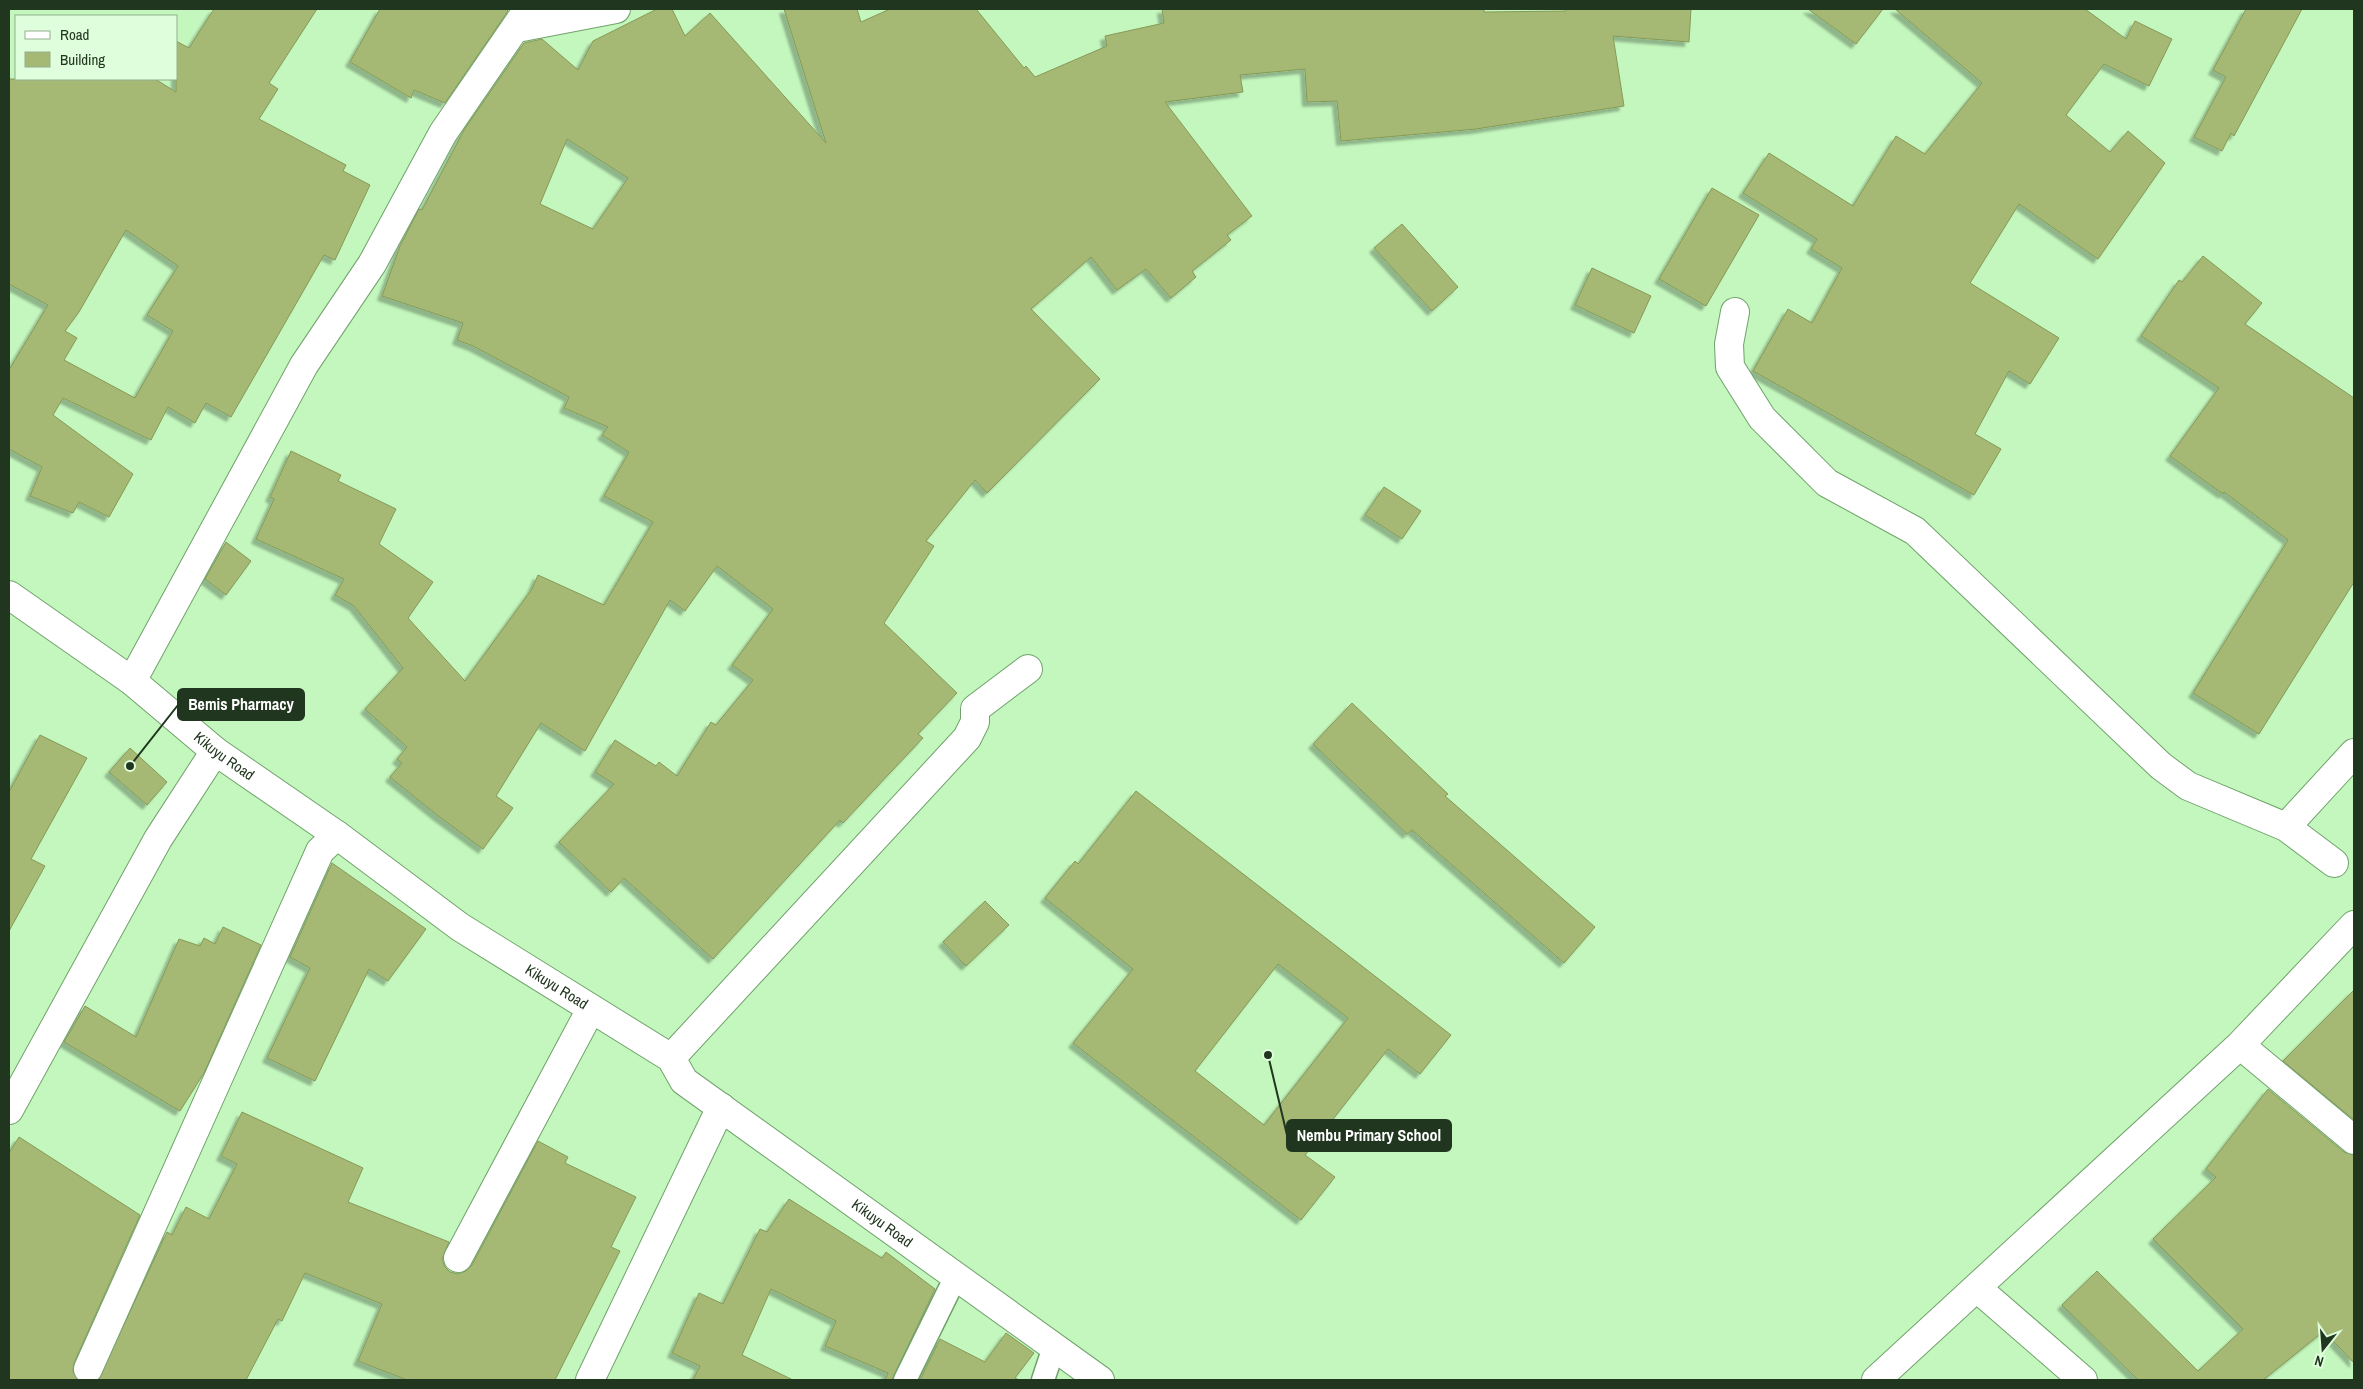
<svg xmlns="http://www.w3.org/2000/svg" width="2363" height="1389" font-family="'Archivo Narrow',sans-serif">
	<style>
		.building { fill: #a5b975; stroke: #869956; fill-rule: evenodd; filter: url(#shadow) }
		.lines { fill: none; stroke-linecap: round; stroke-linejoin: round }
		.service-casing { stroke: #71a26c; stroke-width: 25 }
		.minor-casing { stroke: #71a26c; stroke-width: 30 }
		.secondary-casing { stroke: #71a26c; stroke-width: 30 }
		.service { stroke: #fff; stroke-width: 22 }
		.minor { stroke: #fff; stroke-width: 28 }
		.secondary { stroke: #fff; stroke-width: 28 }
		.labels { text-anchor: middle; stroke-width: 4; stroke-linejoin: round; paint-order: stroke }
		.street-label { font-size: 15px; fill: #21361f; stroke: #dffedb }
		.leader { fill: none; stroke: #21361f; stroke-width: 2 }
		.callout-dot { fill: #21361f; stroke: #dffedb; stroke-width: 2 }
		.callout { fill: #21361f; stroke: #21361f; stroke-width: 2 }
		.callout-label { font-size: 16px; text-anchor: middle; font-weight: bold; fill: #fff }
	</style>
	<defs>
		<filter id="shadow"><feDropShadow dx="-4.5" dy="4.5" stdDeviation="1" flood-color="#0004"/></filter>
	</defs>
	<rect width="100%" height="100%" fill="#c3f7bd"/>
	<path class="building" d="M 214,9 L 317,9 L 269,83 L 278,89 L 259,119 L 346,165 L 343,171 L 370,185 L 335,260 L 324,255 L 231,417 L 206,403 L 195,423 L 168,407 L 151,440 L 63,398 L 53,415 L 133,474 L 109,517 L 79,502 L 73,513 L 30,496 L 42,467 L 9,449 L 9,370 L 48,305 L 9,284 L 9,79 L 155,79 L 176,92 L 176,41 L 189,48 ZM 126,230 L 178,266 L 147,315 L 173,331 L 135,398 L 64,360 L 77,338 L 65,331 L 79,312 Z
		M 380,9 L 506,9 L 508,11 L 445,103 L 414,90 L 411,98 L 350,62 Z
		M 657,9 L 672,9 L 685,36 L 710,13 L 826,143 L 784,9 L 857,9 L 861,22 L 890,9 L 976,9 L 1024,68 L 1026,66 L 1035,77 L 1107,46 L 1105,36 L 1164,23 L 1162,9 L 1484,9 L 1484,12 L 1566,11 L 1566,9 L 1691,9 L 1689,42 L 1613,36 L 1624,106 L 1476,129 L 1341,141 L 1337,101 L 1307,102 L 1305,69 L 1240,75 L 1243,92 L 1165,102 L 1252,216 L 1227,235 L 1231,240 L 1192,271 L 1196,277 L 1171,298 L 1146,269 L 1117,290 L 1091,257 L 1031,309 L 1100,379 L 987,493 L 975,480 L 926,541 L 934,546 L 884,623 L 957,693 L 918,734 L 923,738 L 889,774 L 843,823 L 840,820 L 713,959 L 624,878 L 611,892 L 559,842 L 614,784 L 595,772 L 615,740 L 656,766 L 659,762 L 677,776 L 711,722 L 716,725 L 753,680 L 732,665 L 773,609 L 717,566 L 685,611 L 670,600 L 585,751 L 541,723 L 496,796 L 513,808 L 483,849 L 437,815 L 390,777 L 402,763 L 397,759 L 407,747 L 365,709 L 403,668 L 354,606 L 335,595 L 344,579 L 256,539 L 274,499 L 270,497 L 291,451 L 341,475 L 338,481 L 396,509 L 379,544 L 433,582 L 408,618 L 465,681 L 532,589 L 538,575 L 604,605 L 653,522 L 604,496 L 629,452 L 602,435 L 608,427 L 564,408 L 569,397 L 473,346 L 457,340 L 463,323 L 382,296 L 400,246 L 419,209 L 422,210 L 464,130 L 524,43 L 542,39 L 578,70 L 593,41 ZM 567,139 L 628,178 L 593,229 L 540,204 Z
		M 1808,9 L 1883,9 L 1856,44 Z
		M 1895,9 L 2085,9 L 2126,39 L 2135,21 L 2172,39 L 2149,86 L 2104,64 L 2066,115 L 2110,152 L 2128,131 L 2165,163 L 2098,259 L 2019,204 L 1970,283 L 2059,338 L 2030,384 L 2009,371 L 1975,434 L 2001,449 L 1974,495 L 1753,371 L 1788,309 L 1812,323 L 1842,268 L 1811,249 L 1817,239 L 1743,193 L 1769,153 L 1853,206 L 1896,136 L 1925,154 L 1982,83 Z
		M 2246,9 L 2302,9 L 2234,136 L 2231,133 L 2222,151 L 2194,137 L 2226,77 L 2213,70 Z
		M 1712,188 L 1759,215 L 1706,306 L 1659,279 Z
		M 1402,224 L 1458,287 L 1432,311 L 1374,248 Z
		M 2203,256 L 2262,303 L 2245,324 L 2354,398 L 2354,582 L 2259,734 L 2193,693 L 2288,540 L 2224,492 L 2223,494 L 2170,456 L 2219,388 L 2141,336 L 2179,280 L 2182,282 Z
		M 1592,268 L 1651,296 L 1634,333 L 1575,305 Z
		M 1384,487 L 1421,511 L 1402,539 L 1365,515 Z
		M 226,542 L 251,561 L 226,595 L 205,579 Z
		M 1352,703 L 1448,794 L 1445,796 L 1595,927 L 1564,963 L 1412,830 L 1407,834 L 1313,744 Z
		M 40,735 L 87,758 L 31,859 L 45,866 L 9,931 L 9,792 Z
		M 130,748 L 167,782 L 147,805 L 109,772 Z
		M 1136,791 L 1451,1035 L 1420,1074 L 1388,1049 L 1305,1155 L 1335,1177 L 1301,1220 L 1073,1043 L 1133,969 L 1045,898 L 1075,861 L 1078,864 ZM 1278,964 L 1348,1018 L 1264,1125 L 1195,1071 Z
		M 332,863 L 426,929 L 388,981 L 369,969 L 315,1081 L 267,1058 L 310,968 L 290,957 Z
		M 985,901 L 1009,925 L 966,966 L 943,942 Z
		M 223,927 L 261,945 L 204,1073 L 180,1111 L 64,1042 L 85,1006 L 136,1037 L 179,939 L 200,946 L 204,938 L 215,944 Z
		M 2354,990 L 2354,1120 L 2283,1061 Z
		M 2268,1089 L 2344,1152 L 2354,1155 L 2354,1363 L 2324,1331 L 2263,1380 L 2138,1380 L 2062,1305 L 2097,1271 L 2198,1371 L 2243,1329 L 2153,1239 L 2216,1177 L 2206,1169 Z
		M 242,1112 L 363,1168 L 348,1202 L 449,1242 L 442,1259 L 445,1267 L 450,1272 L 458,1274 L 466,1271 L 472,1265 L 538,1141 L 568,1157 L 565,1163 L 636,1197 L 611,1247 L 620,1251 L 555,1380 L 407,1380 L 358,1361 L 382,1304 L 305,1273 L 282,1321 L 278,1319 L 246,1380 L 98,1380 L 167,1232 L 172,1235 L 186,1207 L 209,1219 L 237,1164 L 221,1156 Z
		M 19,1137 L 140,1215 L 74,1363 L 73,1371 L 78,1380 L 9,1380 L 9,1153 Z
		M 789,1199 L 882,1258 L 886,1252 L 935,1289 L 892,1380 L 885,1380 L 888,1373 L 825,1346 L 836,1321 L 771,1289 L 742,1355 L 793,1380 L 693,1380 L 700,1366 L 672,1353 L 699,1293 L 723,1304 L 760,1229 L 767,1232 Z
		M 1006,1333 L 1034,1353 L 1015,1378 L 1019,1380 L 920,1380 L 940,1339 L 985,1362 Z"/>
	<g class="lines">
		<g class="service-casing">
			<path id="service" d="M 905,1380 L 956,1276
				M 1043,1380 L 1054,1347"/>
		</g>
		<g class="minor-casing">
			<path id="minor" d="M 517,28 L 616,9
				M 1735,312 L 1729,344 L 1730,367 L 1762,418 L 1827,483 L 1915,531 L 2161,766 L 2188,786 L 2286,827 L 2334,863
				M 132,681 L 304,365 L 372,264 L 443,133 L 528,9
				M 2286,827 L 2354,753
				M 2240,1045 L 2354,1140
				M 671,1058 L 967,738 L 975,722 L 975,709 L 1028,669
				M 9,1110 L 158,839 L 215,751
				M 458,1258 L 591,1009
				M 1977,1288 L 2083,1380
				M 88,1369 L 320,851 L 337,835
				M 590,1380 L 721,1107
				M 1876,1380 L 2240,1045 L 2354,925"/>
		</g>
		<g class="secondary-casing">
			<g id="secondary">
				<path id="s1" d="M 9,595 L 132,681 L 215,751 L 337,835 L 460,927 L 671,1058 L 684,1081 L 1100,1380"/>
			</g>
		</g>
		<use href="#service" class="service"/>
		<use href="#minor" class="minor"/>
		<use href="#secondary" class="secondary"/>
	</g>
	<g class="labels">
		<g class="street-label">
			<text dy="5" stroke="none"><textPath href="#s1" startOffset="269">Kikuyu Road</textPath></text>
			<text dy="5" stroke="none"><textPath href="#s1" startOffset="674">Kikuyu Road</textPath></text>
			<text dy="5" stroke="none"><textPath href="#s1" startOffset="1079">Kikuyu Road</textPath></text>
		</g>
	</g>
	<path class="leader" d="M130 766L178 705M1268 1055L1287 1135"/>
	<g class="callout-dot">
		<circle cx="130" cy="766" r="5"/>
		<circle cx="1268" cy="1055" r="5"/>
	</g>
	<g class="callout">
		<rect x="178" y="689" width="126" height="31" rx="5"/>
		<rect x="1287" y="1120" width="164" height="31" rx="5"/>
	</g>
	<g class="callout-label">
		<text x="241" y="710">Bemis Pharmacy</text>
		<text x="1369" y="1141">Nembu Primary School</text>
	</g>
	<rect width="2363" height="1389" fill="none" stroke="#21361f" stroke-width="20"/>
	<rect x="15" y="15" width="162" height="65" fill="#dffedb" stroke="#93ae90"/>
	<rect x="25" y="31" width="25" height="8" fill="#ffffff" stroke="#93ae90"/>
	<text x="60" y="40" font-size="15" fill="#21361f">Road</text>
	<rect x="25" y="52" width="25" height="15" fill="#a5b975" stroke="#93ae90"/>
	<text x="60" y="65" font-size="15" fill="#21361f">Building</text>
	<g transform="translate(2323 1349) rotate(197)" stroke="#dffedb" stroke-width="4" paint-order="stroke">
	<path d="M0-4L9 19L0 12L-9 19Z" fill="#21361f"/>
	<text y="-8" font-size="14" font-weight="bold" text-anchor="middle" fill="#21361f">N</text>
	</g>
</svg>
